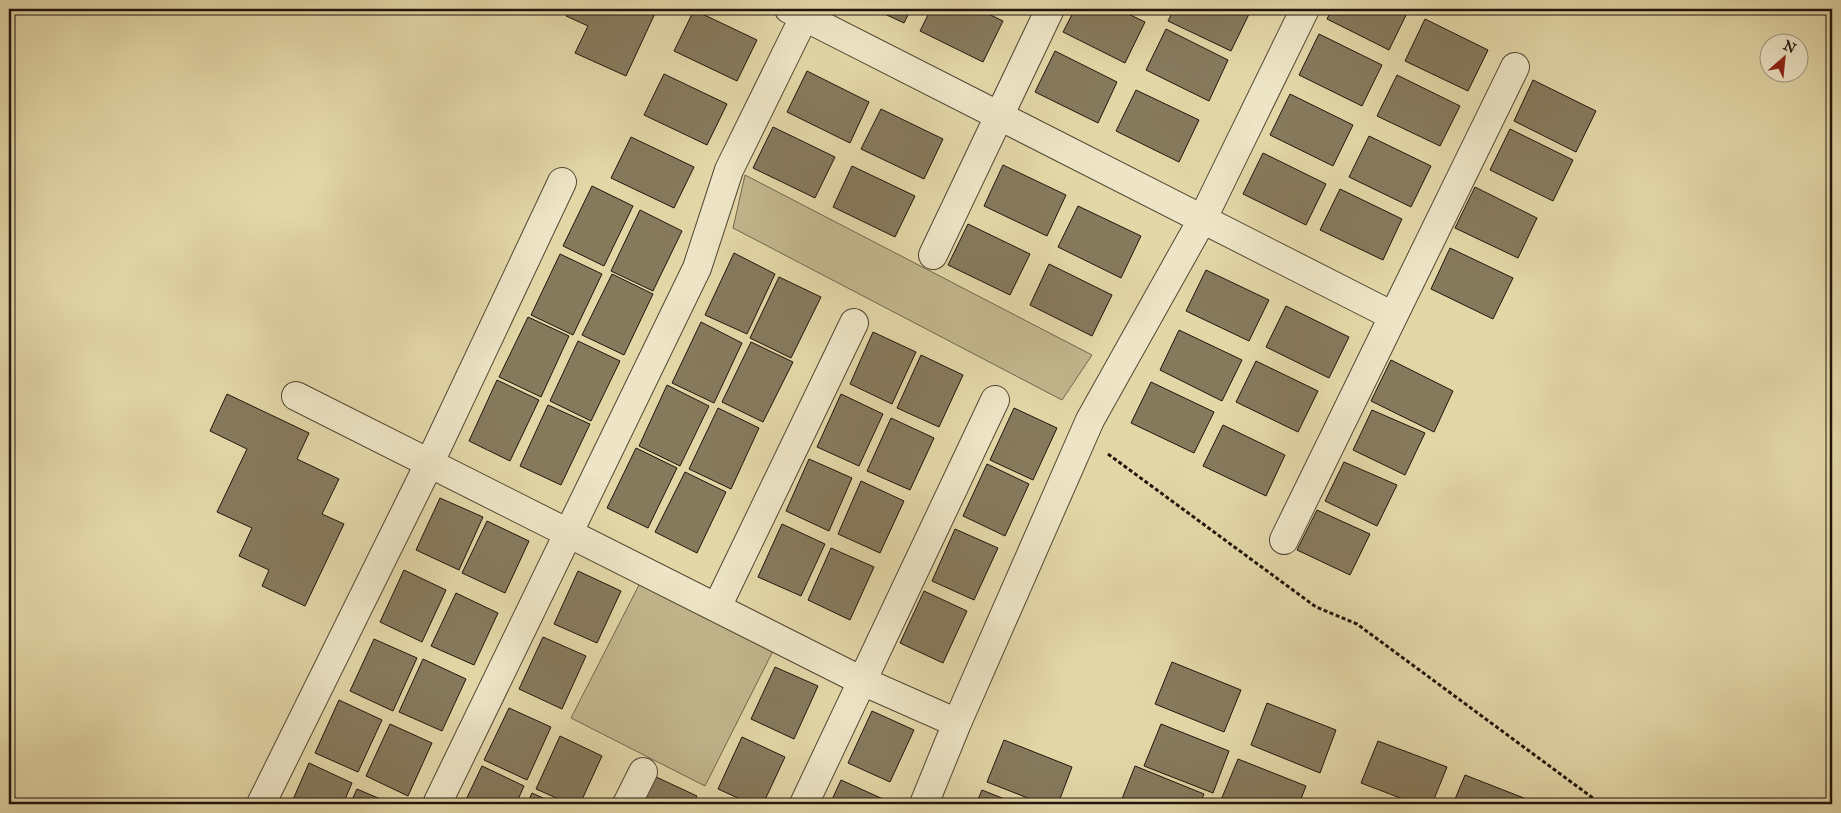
<svg xmlns="http://www.w3.org/2000/svg" width="1841" height="813" font-family="'IM FELL Great Primer',serif">
	<style>
		.green { fill: #c2b68d; stroke: #72664c }
		.building { fill: #867a5d; stroke: #21150b }
		.lines { fill: none; stroke-linecap: round; stroke-linejoin: round }
		.minor-casing { stroke: #524632; stroke-width: 30 }
		.path { stroke: #21150b; stroke-width: 3; stroke-dasharray: 4 2.5; stroke-linecap: butt }
		.minor { stroke: #ede5c6; stroke-width: 28 }
	</style>
	<rect width="100%" height="100%" fill="#e3d7a8"/>
	<filter id="stains"><feTurbulence type="fractalNoise" baseFrequency=".004" numOctaves="4"/><feColorMatrix values="0 0 0 0 .2 0 0 0 0 .09 0 0 0 0 .02 0 0 0 .5 -.17"/></filter>
	<radialGradient id="worn" r=".72"><stop offset=".6" stop-color="#630" stop-opacity="0"/><stop offset="1" stop-color="#630" stop-opacity=".3"/></radialGradient>
	<path class="green" d="M 745,175 L 1092,355 L 1062,400 L 733,228 Z
		M 641,581 L 774,649 L 705,786 L 571,718 Z"/>
	<path class="building" d="M 570,9 L 657,9 L 626,76 L 575,53 L 588,26 L 566,16 Z
		M 874,9 L 911,9 L 904,23 Z
		M 931,9 L 978,9 L 1003,21 L 983,62 L 920,31 Z
		M 1075,9 L 1118,9 L 1145,22 L 1125,63 L 1063,32 Z
		M 1174,9 L 1248,9 L 1251,10 L 1231,51 L 1168,21 Z
		M 1332,9 L 1409,9 L 1389,50 L 1327,19 Z
		M 694,10 L 757,40 L 737,81 L 674,51 Z
		M 1425,19 L 1488,50 L 1468,91 L 1405,61 Z
		M 1166,29 L 1228,60 L 1209,101 L 1146,70 Z
		M 1319,34 L 1382,65 L 1362,106 L 1299,75 Z
		M 1055,51 L 1117,82 L 1098,123 L 1035,92 Z
		M 807,71 L 869,102 L 850,143 L 787,112 Z
		M 664,74 L 727,104 L 707,145 L 644,115 Z
		M 1397,75 L 1460,106 L 1440,146 L 1377,116 Z
		M 1533,80 L 1596,111 L 1576,152 L 1514,121 Z
		M 1136,90 L 1199,120 L 1179,162 L 1116,131 Z
		M 1290,94 L 1353,125 L 1333,166 L 1270,135 Z
		M 881,109 L 943,139 L 924,179 L 861,149 Z
		M 773,127 L 835,157 L 815,198 L 753,168 Z
		M 1510,129 L 1573,160 L 1553,201 L 1490,170 Z
		M 1369,136 L 1431,166 L 1411,207 L 1349,177 Z
		M 631,137 L 694,167 L 674,208 L 611,178 Z
		M 1263,153 L 1326,184 L 1306,225 L 1243,194 Z
		M 1003,165 L 1066,195 L 1047,236 L 984,206 Z
		M 852,166 L 915,196 L 895,237 L 833,207 Z
		M 592,186 L 633,206 L 604,266 L 563,246 Z
		M 1475,187 L 1537,218 L 1518,258 L 1455,228 Z
		M 1340,189 L 1402,219 L 1383,260 L 1320,230 Z
		M 1078,206 L 1141,236 L 1121,278 L 1058,247 Z
		M 640,210 L 682,231 L 653,291 L 611,271 Z
		M 968,224 L 1030,254 L 1010,295 L 948,265 Z
		M 1450,248 L 1513,278 L 1493,319 L 1431,289 Z
		M 734,253 L 775,274 L 747,334 L 705,315 Z
		M 560,254 L 602,274 L 573,335 L 531,315 Z
		M 1049,264 L 1112,295 L 1092,336 L 1030,305 Z
		M 1206,270 L 1269,300 L 1249,341 L 1186,311 Z
		M 612,274 L 653,294 L 624,355 L 582,335 Z
		M 779,277 L 821,297 L 791,358 L 750,338 Z
		M 1286,306 L 1349,337 L 1329,378 L 1266,347 Z
		M 528,317 L 569,336 L 541,397 L 499,377 Z
		M 701,322 L 742,343 L 714,403 L 672,383 Z
		M 1179,330 L 1242,360 L 1222,401 L 1160,370 Z
		M 873,332 L 916,352 L 892,404 L 850,384 Z
		M 578,341 L 620,361 L 591,421 L 550,401 Z
		M 751,342 L 793,362 L 763,422 L 722,402 Z
		M 921,355 L 963,375 L 939,427 L 897,408 Z
		M 1391,360 L 1453,391 L 1434,432 L 1371,401 Z
		M 1256,361 L 1318,391 L 1298,432 L 1236,402 Z
		M 497,380 L 539,400 L 510,461 L 469,441 Z
		M 1151,382 L 1214,412 L 1194,453 L 1131,423 Z
		M 667,385 L 709,406 L 680,466 L 639,446 Z
		M 227,394 L 309,433 L 297,459 L 339,479 L 322,514 L 344,524 L 305,606 L 262,586 L 269,570 L 239,556 L 252,528 L 217,512 L 247,449 L 210,431 Z
		M 841,394 L 883,414 L 859,466 L 817,447 Z
		M 548,405 L 590,424 L 561,485 L 520,466 Z
		M 718,408 L 759,428 L 731,489 L 689,469 Z
		M 1014,408 L 1057,428 L 1033,480 L 990,460 Z
		M 1372,410 L 1425,433 L 1405,475 L 1353,450 Z
		M 891,418 L 934,438 L 910,490 L 867,471 Z
		M 1223,425 L 1285,455 L 1266,496 L 1203,466 Z
		M 636,448 L 677,468 L 648,528 L 607,508 Z
		M 809,459 L 852,478 L 829,531 L 786,511 Z
		M 1344,462 L 1397,485 L 1377,526 L 1325,501 Z
		M 987,464 L 1029,484 L 1005,536 L 963,516 Z
		M 685,472 L 726,492 L 697,553 L 655,532 Z
		M 861,481 L 904,501 L 880,553 L 838,534 Z
		M 440,498 L 483,517 L 459,570 L 416,550 Z
		M 1317,510 L 1370,534 L 1350,575 L 1297,550 Z
		M 487,521 L 529,541 L 505,593 L 462,573 Z
		M 782,524 L 825,544 L 801,596 L 758,577 Z
		M 955,529 L 998,548 L 974,600 L 932,581 Z
		M 831,548 L 874,567 L 850,620 L 808,600 Z
		M 404,570 L 446,590 L 422,642 L 380,622 Z
		M 578,571 L 621,591 L 597,643 L 554,624 Z
		M 924,591 L 967,611 L 943,663 L 900,643 Z
		M 456,593 L 498,613 L 474,665 L 431,646 Z
		M 543,637 L 586,656 L 562,709 L 519,689 Z
		M 374,639 L 417,658 L 393,711 L 350,691 Z
		M 423,659 L 466,679 L 442,731 L 399,712 Z
		M 1172,662 L 1241,690 L 1224,732 L 1155,704 Z
		M 775,667 L 818,686 L 794,739 L 751,719 Z
		M 339,700 L 382,720 L 358,772 L 315,753 Z
		M 1267,703 L 1336,730 L 1320,773 L 1251,745 Z
		M 509,708 L 551,727 L 527,780 L 484,760 Z
		M 872,711 L 914,730 L 890,782 L 848,763 Z
		M 390,724 L 432,743 L 408,796 L 366,776 Z
		M 1161,724 L 1229,751 L 1213,793 L 1144,766 Z
		M 560,736 L 602,756 L 580,804 L 570,804 L 536,789 Z
		M 742,737 L 785,757 L 763,804 L 751,804 L 718,789 Z
		M 1004,740 L 1072,767 L 1058,804 L 1043,804 L 987,782 Z
		M 1378,741 L 1447,767 L 1432,804 L 1416,804 L 1361,783 Z
		M 1238,759 L 1306,786 L 1299,804 L 1230,804 L 1221,800 Z
		M 309,763 L 352,783 L 343,804 L 291,804 Z
		M 482,766 L 524,786 L 516,804 L 464,804 Z
		M 1135,766 L 1204,794 L 1200,804 L 1120,804 Z
		M 1465,775 L 1534,802 L 1533,804 L 1453,804 Z
		M 654,776 L 697,796 L 693,804 L 642,804 Z
		M 841,780 L 883,799 L 881,804 L 830,804 Z
		M 357,789 L 392,804 L 350,804 Z
		M 982,790 L 1017,804 L 976,804 Z
		M 532,793 L 556,804 L 527,804 Z
		M 1363,799 L 1377,804 L 1361,804 Z"/>
	<g class="lines">
		<g class="minor-casing">
			<path id="minor" d="M 789,9 L 1393,316
				M 933,255 L 1050,9
				M 296,396 L 862,681 L 957,723
				M 1284,540 L 1515,67
				M 717,607 L 854,323
				M 261,804 L 430,462 L 562,182
				M 437,804 L 697,268 L 729,170 L 808,9
				M 627,804 L 643,772
				M 804,804 L 995,400
				M 924,804 L 957,723 L 1090,420 L 1202,220 L 1305,9"/>
		</g>
		<path class="path" d="M 1108,454 L 1316,607 L 1357,624 L 1601,804"/>
		<use href="#minor" class="minor"/>
	</g>
	<rect width="1841" height="813" fill="none" stroke="#e3d7a8" stroke-width="30"/>
	<rect x="10" y="10" width="1821" height="793" fill="none" stroke="#21150b" stroke-width="2.5"/>
	<rect x="15" y="15" width="1811" height="783" fill="none" stroke="#21150b"/>
	<g transform="translate(1784 58) rotate(27)"><circle r="24" fill="#ede5c6" stroke="#9b927b"/>
	<path d="M0-4L9 19L0 12L-9 19Z" fill="#8f2418"/>
	<text y="-8" font-size="14" font-weight="bold" text-anchor="middle" fill="#21150b">N</text>
	</g>
	<rect width="100%" height="100%" filter="url(#stains)"/>
	<rect width="100%" height="100%" fill="url(#worn)"/>
</svg>
